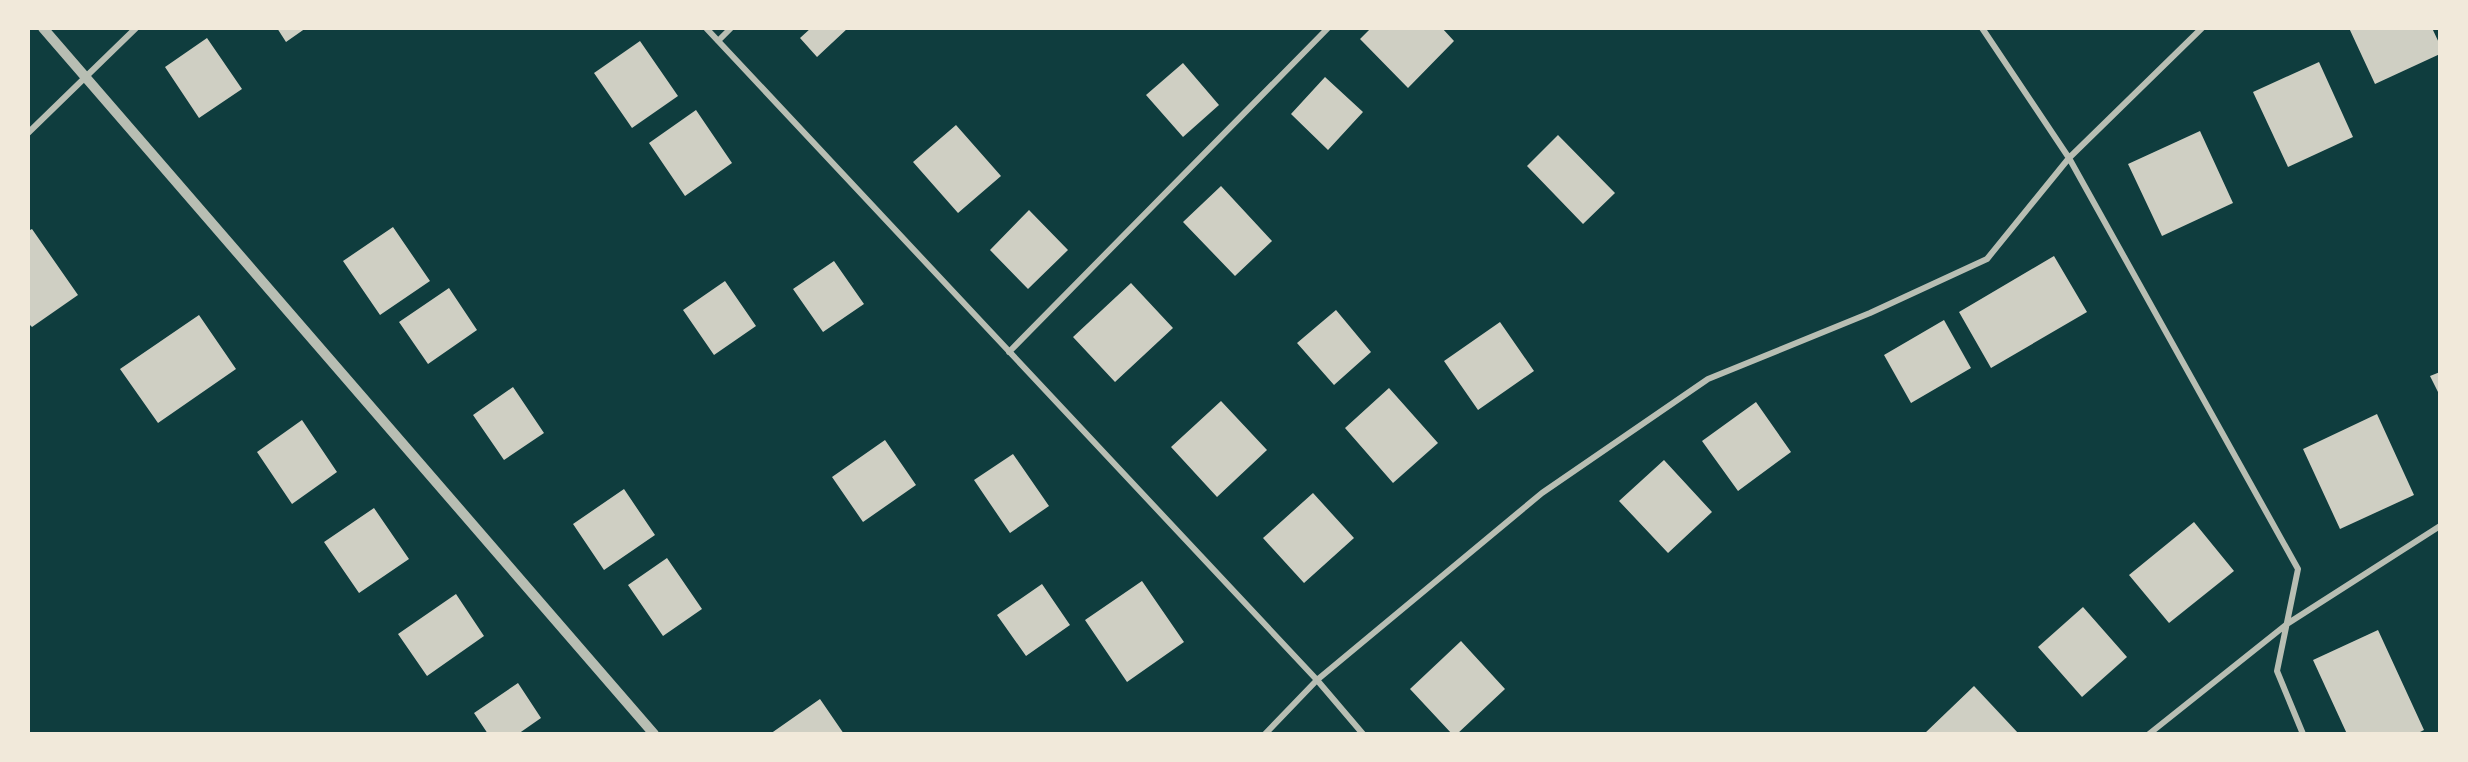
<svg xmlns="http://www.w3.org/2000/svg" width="2468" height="762" font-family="Lato,sans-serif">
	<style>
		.building { fill: #cfcfc3 }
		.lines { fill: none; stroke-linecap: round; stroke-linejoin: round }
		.minor { stroke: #b8beb3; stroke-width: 6 }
		.tertiary { stroke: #b8beb3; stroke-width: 10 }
	</style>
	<rect width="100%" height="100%" fill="#0f3d3e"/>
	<path class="building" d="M 277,28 L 306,28 L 286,42 Z
		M 811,28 L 848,28 L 817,57 L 800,38 Z
		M 1371,28 L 1442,28 L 1454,41 L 1408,88 L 1360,39 Z
		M 2349,28 L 2432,28 L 2440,45 L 2440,54 L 2375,84 Z
		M 207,38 L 242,89 L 199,118 L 165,67 Z
		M 640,41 L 678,96 L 632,128 L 594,73 Z
		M 2319,62 L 2353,137 L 2288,167 L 2253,92 Z
		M 1183,63 L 1219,105 L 1183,137 L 1146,95 Z
		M 1325,77 L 1363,112 L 1328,150 L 1291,114 Z
		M 696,110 L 732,163 L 685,196 L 649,143 Z
		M 956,125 L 1001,176 L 958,213 L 913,162 Z
		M 2200,131 L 2233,203 L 2162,236 L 2128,164 Z
		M 1558,135 L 1615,193 L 1583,224 L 1527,166 Z
		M 1221,186 L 1272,241 L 1235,276 L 1183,222 Z
		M 1029,210 L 1068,250 L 1028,289 L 990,250 Z
		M 393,227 L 430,281 L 380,315 L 343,261 Z
		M 32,229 L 78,295 L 32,327 L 28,323 L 28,231 Z
		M 2054,256 L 2087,312 L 1991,368 L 1959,312 Z
		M 834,261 L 864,304 L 823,332 L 793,289 Z
		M 725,281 L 756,326 L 714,355 L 683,310 Z
		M 1131,283 L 1173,328 L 1115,382 L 1073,337 Z
		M 449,288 L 477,330 L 428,364 L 399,322 Z
		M 1336,310 L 1371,352 L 1334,385 L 1297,343 Z
		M 199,315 L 236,369 L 158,423 L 120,369 Z
		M 1944,320 L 1971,368 L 1911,403 L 1884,355 Z
		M 1500,322 L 1534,371 L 1478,410 L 1444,361 Z
		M 2440,372 L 2440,396 L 2430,376 Z
		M 513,387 L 544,433 L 504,460 L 473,415 Z
		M 1389,388 L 1438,443 L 1393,483 L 1345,428 Z
		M 1221,401 L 1267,450 L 1217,497 L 1171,447 Z
		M 1756,402 L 1791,452 L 1738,491 L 1702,441 Z
		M 2377,414 L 2414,495 L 2340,529 L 2303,449 Z
		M 302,420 L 337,472 L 292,504 L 257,452 Z
		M 885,440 L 916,485 L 863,522 L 832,477 Z
		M 1013,454 L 1049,506 L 1010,533 L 974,480 Z
		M 1664,460 L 1712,512 L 1668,553 L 1619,501 Z
		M 624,489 L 655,535 L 604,570 L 573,524 Z
		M 1313,493 L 1354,538 L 1304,583 L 1263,538 Z
		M 374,508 L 409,559 L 359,593 L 324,542 Z
		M 2194,522 L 2234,571 L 2169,623 L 2129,575 Z
		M 667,558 L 702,609 L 663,636 L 628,585 Z
		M 1142,581 L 1184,642 L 1127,682 L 1085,620 Z
		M 1042,584 L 1070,625 L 1026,656 L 997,615 Z
		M 456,594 L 484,636 L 427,676 L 398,634 Z
		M 2083,607 L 2127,657 L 2082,697 L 2038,647 Z
		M 2378,630 L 2424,730 L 2416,734 L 2347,734 L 2313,660 Z
		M 1461,641 L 1505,689 L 1457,734 L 1452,734 L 1410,689 Z
		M 518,683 L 541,718 L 518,734 L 488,734 L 474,713 Z
		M 1974,686 L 2019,734 L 1924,734 Z
		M 820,699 L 844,734 L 770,734 Z"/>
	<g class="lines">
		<path class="minor" d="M 706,28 L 1317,680 L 1363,734
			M 1982,28 L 2069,158 L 2298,569 L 2277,671 L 2303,734
			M 718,41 L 731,28
			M 28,133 L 136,28
			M 1009,352 L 1328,28
			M 1265,734 L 1317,680 L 1542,493 L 1708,379 L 1870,313 L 1987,259 L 2069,158 L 2202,28
			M 2149,734 L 2287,624 L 2440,526"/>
		<path class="tertiary" d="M 43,28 L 654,734"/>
	</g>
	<rect width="2468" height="762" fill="none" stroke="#f1e9da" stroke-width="60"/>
</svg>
